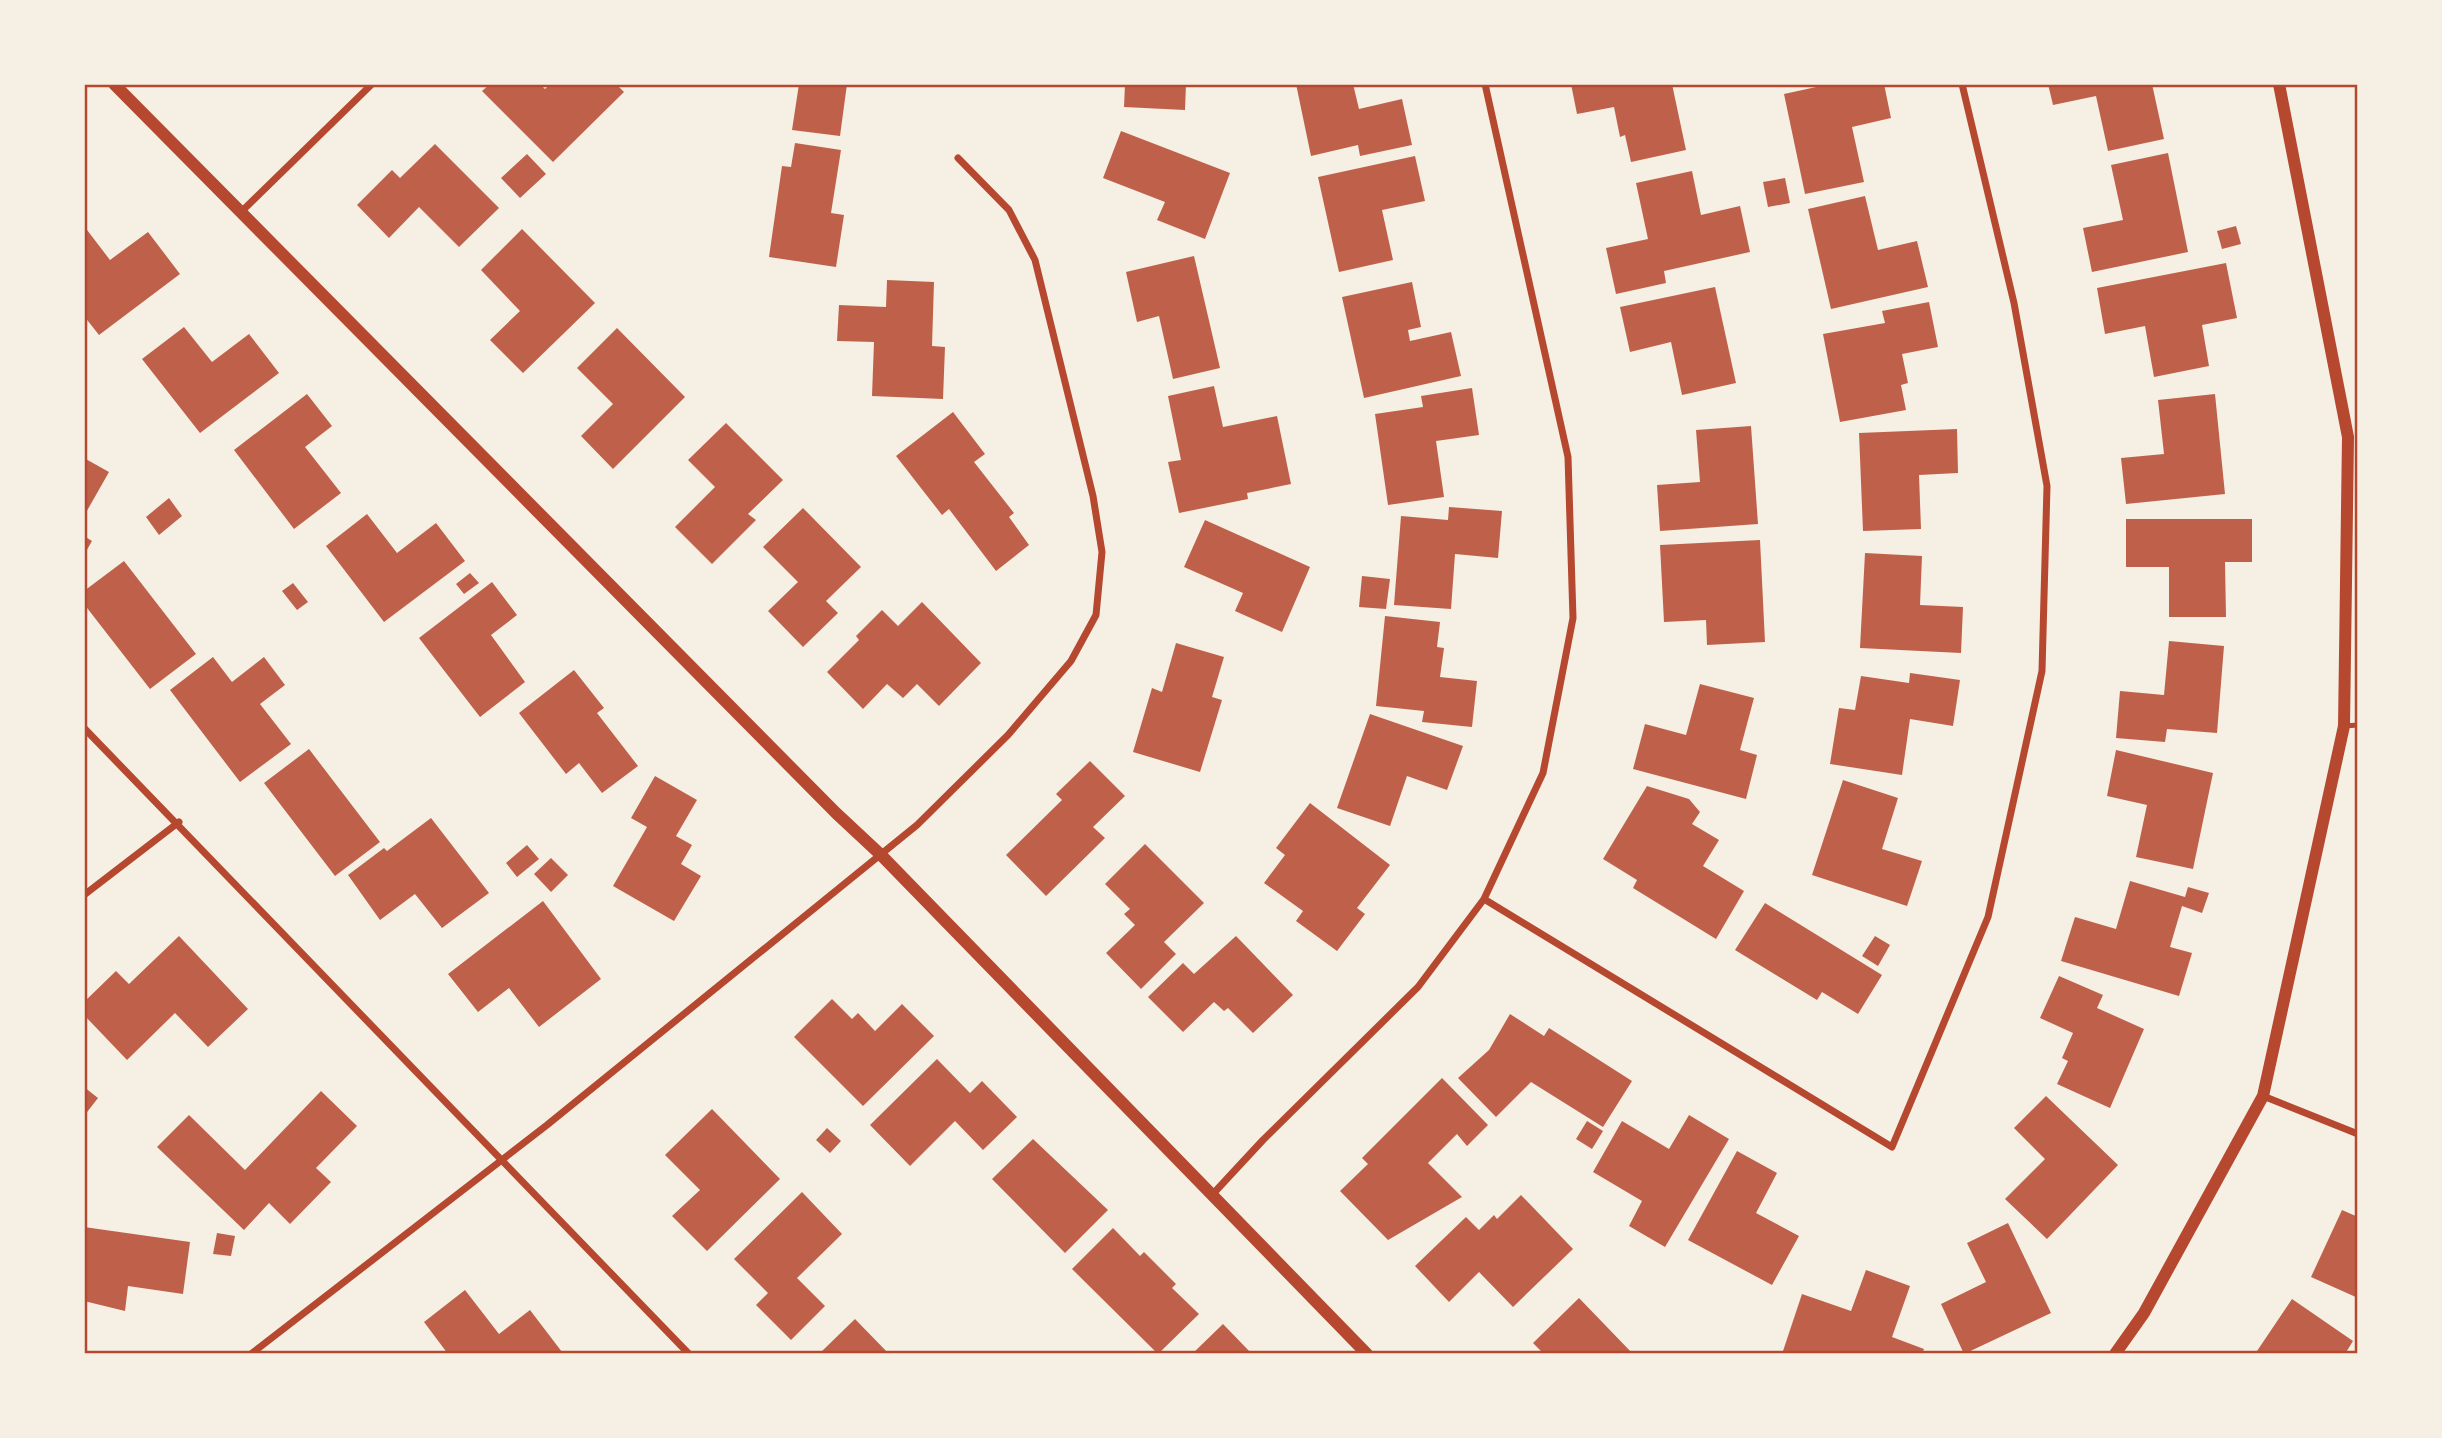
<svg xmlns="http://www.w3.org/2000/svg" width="2442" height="1438" font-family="'PT Sans',sans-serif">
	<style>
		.building { fill: #bf614a }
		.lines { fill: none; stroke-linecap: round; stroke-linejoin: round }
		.service { stroke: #b5482f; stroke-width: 5 }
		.minor { stroke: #b5482f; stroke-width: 7 }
		.tertiary { stroke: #b5482f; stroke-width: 12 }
		.neatline { fill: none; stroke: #b5482f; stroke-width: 2.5 }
	</style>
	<rect width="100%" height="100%" fill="#f6efe4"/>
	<path class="building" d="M 490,84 L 540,84 L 545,89 L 550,84 L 616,84 L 624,92 L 553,162 L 482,91 Z
		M 799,84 L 847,84 L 840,136 L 792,130 Z
		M 1125,84 L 1186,84 L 1185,110 L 1124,107 Z
		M 1296,84 L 1353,84 L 1359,109 L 1402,99 L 1412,145 L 1360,156 L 1358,145 L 1311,156 Z
		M 1571,84 L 1672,84 L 1686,150 L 1631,162 L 1625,135 L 1620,137 L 1614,107 L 1577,114 Z
		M 1830,84 L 1884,84 L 1891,118 L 1852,127 L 1864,182 L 1805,194 L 1784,94 Z
		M 2048,84 L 2152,84 L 2164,139 L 2108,151 L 2096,96 L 2053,105 Z
		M 1121,131 L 1230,173 L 1205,239 L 1157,220 L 1165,202 L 1103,178 Z
		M 795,143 L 841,150 L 831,213 L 844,215 L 836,267 L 769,257 L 782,166 L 791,167 Z
		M 435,144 L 499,208 L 459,247 L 419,207 L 389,238 L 357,205 L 392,170 L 400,178 Z
		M 2168,153 L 2188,252 L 2092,272 L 2083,228 L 2123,220 L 2111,165 Z
		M 527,154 L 546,174 L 520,198 L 501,178 Z
		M 1415,156 L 1425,201 L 1382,210 L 1393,260 L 1339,272 L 1318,177 Z
		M 1692,171 L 1701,215 L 1740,206 L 1750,252 L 1664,271 L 1666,283 L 1616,294 L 1606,248 L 1648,239 L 1636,183 Z
		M 1785,178 L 1790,203 L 1768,207 L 1763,182 Z
		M 1865,196 L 1878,250 L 1917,241 L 1928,287 L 1831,309 L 1808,209 Z
		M 84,226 L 110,260 L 148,232 L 180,274 L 99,335 L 84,316 Z
		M 2236,226 L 2241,244 L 2222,249 L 2217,231 Z
		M 522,229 L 595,303 L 523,373 L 490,340 L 520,311 L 481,270 Z
		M 1194,256 L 1220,368 L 1173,379 L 1159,316 L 1137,322 L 1126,272 Z
		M 2226,263 L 2237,318 L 2202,325 L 2209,366 L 2154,377 L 2145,326 L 2105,334 L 2097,288 Z
		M 887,280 L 934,282 L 932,346 L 945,347 L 943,399 L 872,396 L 874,342 L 837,341 L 839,305 L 886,307 Z
		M 1412,282 L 1421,327 L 1408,330 L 1410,341 L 1451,332 L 1461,376 L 1364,398 L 1342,297 Z
		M 1715,287 L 1736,383 L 1682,395 L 1671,342 L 1630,352 L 1620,307 Z
		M 1929,302 L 1938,347 L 1902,354 L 1908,383 L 1901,385 L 1906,410 L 1840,422 L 1823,334 L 1885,323 L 1882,311 Z
		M 184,327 L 212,362 L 249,334 L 279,373 L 200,433 L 142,359 Z
		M 617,328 L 685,397 L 613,469 L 581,436 L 613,404 L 577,368 Z
		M 1214,386 L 1223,427 L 1277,416 L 1291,484 L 1247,493 L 1248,499 L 1179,513 L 1168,462 L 1181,460 L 1168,396 Z
		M 1472,388 L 1479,435 L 1436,441 L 1444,497 L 1388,505 L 1375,414 L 1423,407 L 1421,396 Z
		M 307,394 L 332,426 L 305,447 L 341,493 L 294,529 L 234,450 Z
		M 2215,394 L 2225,494 L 2126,504 L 2121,458 L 2164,454 L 2158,400 Z
		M 953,412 L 985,454 L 974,462 L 1014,513 L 1009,517 L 1029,545 L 996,571 L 949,509 L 942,515 L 896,456 Z
		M 726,423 L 783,480 L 748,514 L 756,520 L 712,564 L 675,527 L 715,487 L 688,460 Z
		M 1751,426 L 1758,524 L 1660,531 L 1657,485 L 1700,482 L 1696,430 Z
		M 1957,429 L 1958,473 L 1919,475 L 1921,529 L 1863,531 L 1859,433 Z
		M 84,458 L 109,472 L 84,516 Z
		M 169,498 L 182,516 L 159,535 L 146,517 Z
		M 1449,507 L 1502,511 L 1498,558 L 1455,554 L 1451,609 L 1394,605 L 1401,516 L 1448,520 Z
		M 803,508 L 861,567 L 826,601 L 838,613 L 803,647 L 768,611 L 798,582 L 763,547 Z
		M 367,514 L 397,553 L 436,523 L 465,561 L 384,622 L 326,546 Z
		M 2126,519 L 2252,519 L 2252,562 L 2225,562 L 2226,617 L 2169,617 L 2169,567 L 2126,567 Z
		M 1205,520 L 1310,567 L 1282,632 L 1235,611 L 1243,593 L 1184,567 Z
		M 84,536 L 92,541 L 84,555 Z
		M 1760,540 L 1765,642 L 1707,645 L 1706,620 L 1664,622 L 1660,545 Z
		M 1865,553 L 1922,556 L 1920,605 L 1963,607 L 1961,653 L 1860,648 Z
		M 124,561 L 196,654 L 150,689 L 84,604 L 84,591 Z
		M 470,573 L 479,583 L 464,594 L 456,584 Z
		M 1362,576 L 1390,579 L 1386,609 L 1359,607 Z
		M 492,582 L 517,615 L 491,635 L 525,682 L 480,717 L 419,638 Z
		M 293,583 L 308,602 L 297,610 L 282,591 Z
		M 922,602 L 981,663 L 939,706 L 917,684 L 903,698 L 887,684 L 863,709 L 827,672 L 859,640 L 856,636 L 882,610 L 898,626 Z
		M 1385,616 L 1440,622 L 1437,647 L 1444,648 L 1440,677 L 1477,681 L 1472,727 L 1422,722 L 1424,711 L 1376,706 Z
		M 2169,641 L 2224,646 L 2217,733 L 2167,729 L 2165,742 L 2116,738 L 2120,691 L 2164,695 Z
		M 1176,643 L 1224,657 L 1212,697 L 1222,700 L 1200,772 L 1133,752 L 1152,688 L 1162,692 Z
		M 213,657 L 232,682 L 264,657 L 285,685 L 260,704 L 291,744 L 240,782 L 170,690 Z
		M 574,670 L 604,708 L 597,713 L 638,766 L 602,793 L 579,763 L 566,774 L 519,713 Z
		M 1910,673 L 1960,680 L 1953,726 L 1910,719 L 1902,775 L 1830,764 L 1839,708 L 1855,710 L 1861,676 L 1909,683 Z
		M 1700,684 L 1754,698 L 1740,750 L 1757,755 L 1746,799 L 1633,769 L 1645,724 L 1686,735 Z
		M 1370,714 L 1463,746 L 1447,790 L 1407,776 L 1390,826 L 1337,808 Z
		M 309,749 L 380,842 L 335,876 L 264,783 Z
		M 2116,750 L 2213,773 L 2193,869 L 2136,857 L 2147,805 L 2107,796 Z
		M 1090,761 L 1125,796 L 1093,827 L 1105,838 L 1046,896 L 1006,855 L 1062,800 L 1056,794 Z
		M 655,776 L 697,800 L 676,836 L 692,845 L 681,864 L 701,876 L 674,921 L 613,886 L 647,827 L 631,818 Z
		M 1843,780 L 1898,798 L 1882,849 L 1922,861 L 1907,906 L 1812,875 Z
		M 1647,786 L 1689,799 L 1700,812 L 1692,824 L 1719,840 L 1703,866 L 1744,891 L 1716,939 L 1633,888 L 1637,880 L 1603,859 Z
		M 1310,803 L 1390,865 L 1357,908 L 1365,914 L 1337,951 L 1296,921 L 1303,911 L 1264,883 L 1285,855 L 1276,848 Z
		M 431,818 L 489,893 L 442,928 L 415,894 L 380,920 L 348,875 L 384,848 L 387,851 Z
		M 1145,844 L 1204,903 L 1164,942 L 1176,954 L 1141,989 L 1106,953 L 1135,925 L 1124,914 L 1130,909 L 1105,884 Z
		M 527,845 L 539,859 L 517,877 L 506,863 Z
		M 551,858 L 568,875 L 551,892 L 534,874 Z
		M 2130,881 L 2185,897 L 2188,887 L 2209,893 L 2202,913 L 2182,906 L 2170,947 L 2192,953 L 2179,996 L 2061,961 L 2075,917 L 2116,929 Z
		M 543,901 L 601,979 L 539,1027 L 509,988 L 478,1012 L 448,974 Z
		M 1765,903 L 1882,975 L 1858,1014 L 1822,992 L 1817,1000 L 1735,950 Z
		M 179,936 L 248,1009 L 208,1047 L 175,1013 L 127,1060 L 84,1015 L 84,1002 L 116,971 L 129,984 Z
		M 1236,936 L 1293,995 L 1253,1033 L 1228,1008 L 1224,1011 L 1214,1002 L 1183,1032 L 1148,997 L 1183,963 L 1194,974 Z
		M 1875,936 L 1890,945 L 1878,966 L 1862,956 Z
		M 2059,976 L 2103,995 L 2097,1008 L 2144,1029 L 2110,1108 L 2057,1084 L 2068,1061 L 2062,1058 L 2073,1033 L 2040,1018 Z
		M 832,999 L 852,1019 L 858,1013 L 875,1031 L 902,1004 L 934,1036 L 863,1106 L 794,1037 Z
		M 1510,1014 L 1544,1036 L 1549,1028 L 1632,1081 L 1603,1127 L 1531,1082 L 1496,1117 L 1458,1078 L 1489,1050 Z
		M 937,1059 L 970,1093 L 982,1081 L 1017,1117 L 983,1150 L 955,1121 L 910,1166 L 870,1125 Z
		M 1442,1078 L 1488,1125 L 1467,1146 L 1457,1134 L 1428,1163 L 1462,1197 L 1388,1240 L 1340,1191 L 1368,1164 L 1362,1158 Z
		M 84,1087 L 98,1098 L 84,1116 Z
		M 321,1091 L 357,1126 L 316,1168 L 331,1182 L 290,1224 L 269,1203 L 244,1230 L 157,1147 L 189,1115 L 245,1170 Z
		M 2046,1096 L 2118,1165 L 2047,1239 L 2005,1199 L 2045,1159 L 2014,1128 Z
		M 712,1109 L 780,1179 L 707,1251 L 672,1216 L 700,1190 L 665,1155 Z
		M 1689,1115 L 1729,1139 L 1665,1247 L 1629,1226 L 1642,1201 L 1593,1172 L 1622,1121 L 1669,1149 Z
		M 1587,1121 L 1603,1131 L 1592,1149 L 1576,1139 Z
		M 827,1128 L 841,1141 L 830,1153 L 816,1140 Z
		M 1033,1139 L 1108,1210 L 1065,1253 L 992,1179 Z
		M 1737,1151 L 1777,1173 L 1756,1213 L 1799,1236 L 1772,1285 L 1688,1240 Z
		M 802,1192 L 842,1234 L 797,1278 L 825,1306 L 791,1340 L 756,1305 L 768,1293 L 734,1259 Z
		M 1521,1195 L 1573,1249 L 1513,1307 L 1479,1272 L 1449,1302 L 1415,1266 L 1466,1217 L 1479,1230 L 1494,1215 L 1497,1219 Z
		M 2342,1210 L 2358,1217 L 2358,1298 L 2311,1277 Z
		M 2008,1223 L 2051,1313 L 1964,1354 L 1941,1304 L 1986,1282 L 1967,1243 Z
		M 84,1227 L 190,1242 L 183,1294 L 128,1286 L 125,1311 L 84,1301 Z
		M 1113,1228 L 1140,1256 L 1144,1252 L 1176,1284 L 1172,1288 L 1199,1314 L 1158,1354 L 1072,1269 Z
		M 217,1233 L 235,1236 L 231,1256 L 213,1254 Z
		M 1866,1270 L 1910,1286 L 1892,1337 L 1924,1349 L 1922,1354 L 1791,1354 L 1783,1351 L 1802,1294 L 1851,1311 Z
		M 465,1290 L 499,1334 L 530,1310 L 562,1352 L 448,1354 L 424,1322 Z
		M 1579,1298 L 1633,1354 L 1544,1354 L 1533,1343 Z
		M 2292,1299 L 2353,1341 L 2345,1354 L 2255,1354 Z
		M 855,1319 L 889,1354 L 819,1354 Z
		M 1223,1324 L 1252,1354 L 1192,1354 Z"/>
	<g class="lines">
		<path class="service" d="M 2344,726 L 2358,725"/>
		<path class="minor" d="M 241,212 L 372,84
			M 84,728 L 689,1354
			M 84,895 L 179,822
			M 1484,899 L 1892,1147 L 1988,917 L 2042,671 L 2047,486 L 2014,303 L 1962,84
			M 2263,1096 L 2358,1134
			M 1211,1196 L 1263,1140 L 1418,987 L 1484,899 L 1543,773 L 1573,618 L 1568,457 L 1485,84
			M 251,1354 L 547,1125 L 917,825 L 1008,735 L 1071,661 L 1096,615 L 1102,552 L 1093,496 L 1035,260 L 1009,210 L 958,158"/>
		<path class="tertiary" d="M 114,84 L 836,813 L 881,855 L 1367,1354
			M 2115,1354 L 2144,1313 L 2263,1096 L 2344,726 L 2348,437 L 2279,84"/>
	</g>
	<rect width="2442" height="1438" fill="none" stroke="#f6efe4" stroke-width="172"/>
	<rect x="86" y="86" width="2270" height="1266" class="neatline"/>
</svg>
